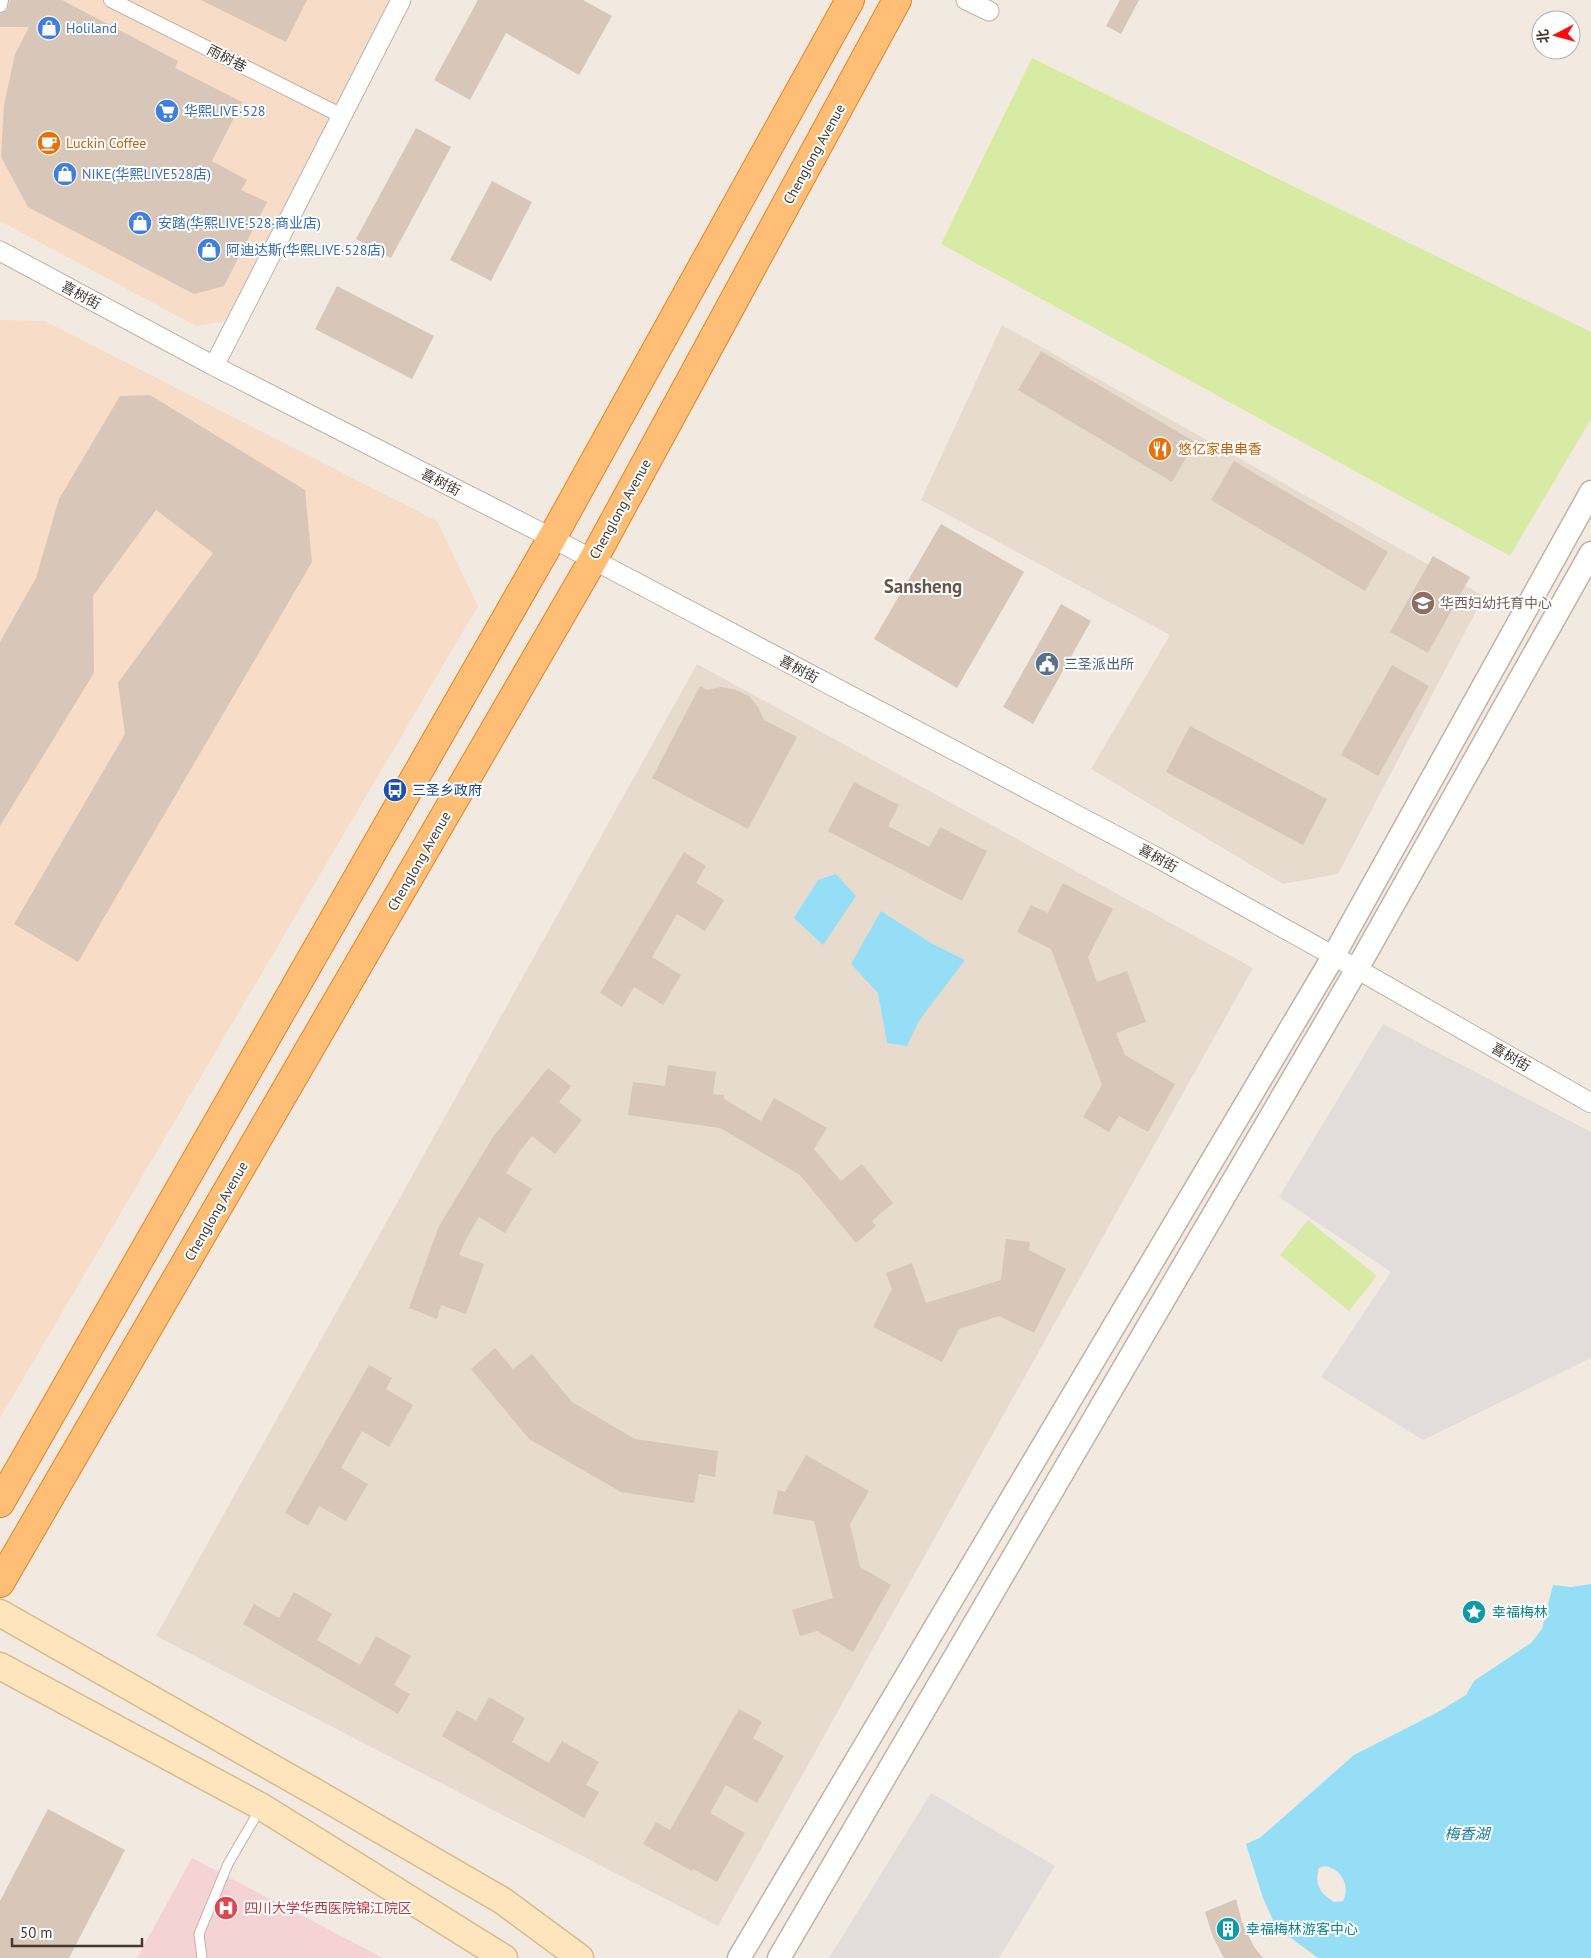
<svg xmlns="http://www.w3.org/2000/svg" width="1591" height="1958" font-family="'PT Sans','Noto Sans SC',sans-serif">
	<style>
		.residential { fill: #e7dbce }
		.commercial { fill: #f7dcc8 }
		.medical { fill: #f5d2d3 }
		.green { fill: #d7eba5 }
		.parking { fill: #e2ddda }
		.water { fill: #96def6; fill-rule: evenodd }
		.building { fill: #d8c6b8 }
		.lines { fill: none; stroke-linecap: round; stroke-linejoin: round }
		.service-casing { stroke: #c0b3a6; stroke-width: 11 }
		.pedestrian-casing { stroke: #c0b3a6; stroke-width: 16 }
		.minor-casing { stroke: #c0b3a6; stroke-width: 21 }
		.tertiary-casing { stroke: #c0b3a6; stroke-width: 25 }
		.secondary-casing { stroke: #d9ba8d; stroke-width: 29 }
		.trunk-casing { stroke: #ea8122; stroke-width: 30 }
		.service { stroke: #fff; stroke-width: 9 }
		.pedestrian { stroke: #fff; stroke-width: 14 }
		.minor { stroke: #fff; stroke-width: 19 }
		.tertiary { stroke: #fff; stroke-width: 22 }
		.secondary { stroke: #ffe5be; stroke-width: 26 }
		.trunk { stroke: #ffbe76; stroke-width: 28 }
		.labels { text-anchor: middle; stroke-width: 4; stroke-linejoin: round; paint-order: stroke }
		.shop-label { font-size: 14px; fill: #366cbe; stroke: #fff; text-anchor: start }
		.street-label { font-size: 14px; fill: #433931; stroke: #fff }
		.food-label { font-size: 14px; fill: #c56008; stroke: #fff; text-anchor: start }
		.education-label { font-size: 14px; fill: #785e54; stroke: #fff; text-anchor: start }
		.service-label { font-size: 14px; fill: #4e5e75; stroke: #fff; text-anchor: start }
		.transit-label { font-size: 14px; fill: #164399; stroke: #fff; text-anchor: start }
		.culture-label { font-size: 14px; fill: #0d838f; stroke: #fff; text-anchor: start }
		.health-label { font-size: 14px; fill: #be3a42; stroke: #fff; text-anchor: start }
		.water-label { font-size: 15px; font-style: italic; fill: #207d9e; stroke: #fff }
		.district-label { font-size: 19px; font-weight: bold; fill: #675548; stroke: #fff }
	</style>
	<rect width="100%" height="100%" fill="#f2eae1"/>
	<path class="residential" d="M 1002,325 L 1484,596 L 1338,874 L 1283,884 L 1091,769 L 1170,635 L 921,500 Z
		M 697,664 L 1253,968 L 718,1926 L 156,1636 Z"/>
	<path class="commercial" d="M 0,0 L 390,0 L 226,321 L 196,326 L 0,221 Z
		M 0,320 L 45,321 L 437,521 L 478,606 L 0,1418 Z"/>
	<path class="medical" d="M 192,1858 L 383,1958 L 137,1958 Z"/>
	<path class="green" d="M 1032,58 L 1591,332 L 1591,419 L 1510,556 L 941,244 Z
		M 1308,1220 L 1377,1276 L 1349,1311 L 1280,1255 Z"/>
	<path class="parking" d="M 1383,1024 L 1591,1132 L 1591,1358 L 1423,1440 L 1321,1377 L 1391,1272 L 1279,1197 Z
		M 931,1793 L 1055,1866 L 999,1958 L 829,1958 Z"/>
	<path class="water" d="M 836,874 L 856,896 L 823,945 L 794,918 L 818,880 Z
		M 881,911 L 931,943 L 965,960 L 919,1021 L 907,1046 L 887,1043 L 878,993 L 851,964 Z
		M 1591,1584 L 1591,1958 L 1318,1958 L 1276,1927 L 1263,1898 L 1246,1844 L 1261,1837 L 1354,1755 L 1438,1712 L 1466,1695 L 1474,1681 L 1531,1643 L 1542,1629 L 1553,1585 L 1571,1587 ZM 1325,1866 C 1341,1869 1351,1886 1343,1901 L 1334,1902 C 1320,1893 1314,1885 1319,1868 Z"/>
	<path class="building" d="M 10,0 L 62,0 L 178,61 L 175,68 L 242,102 L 212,161 L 247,180 L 241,190 L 267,202 L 224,286 L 194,294 L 28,207 L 1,157 L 4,105 L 15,54 L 29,27 L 0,27 L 0,14 L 7,10 Z
		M 201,0 L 307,0 L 286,42 Z
		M 478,0 L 583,0 L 612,16 L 579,75 L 506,33 L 470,100 L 434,80 Z
		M 1120,0 L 1139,0 L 1121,34 L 1106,26 Z
		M 416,128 L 451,147 L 391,258 L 356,239 Z
		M 492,181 L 532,202 L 491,281 L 450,260 Z
		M 337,286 L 434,336 L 412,379 L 315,329 Z
		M 1041,351 L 1195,442 L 1172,482 L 1018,390 Z
		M 150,395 L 305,490 L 312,562 L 78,962 L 14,924 L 125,734 L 118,683 L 213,553 L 156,510 L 93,596 L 94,673 L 0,826 L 0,642 L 36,578 L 59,499 L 120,396 Z
		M 1234,461 L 1388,552 L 1365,591 L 1211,500 Z
		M 941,524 L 1024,572 L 957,688 L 874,639 Z
		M 1433,556 L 1470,577 L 1428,653 L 1390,632 Z
		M 1061,604 L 1091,621 L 1033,724 L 1003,707 Z
		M 1392,665 L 1429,686 L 1378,776 L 1341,755 Z
		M 700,686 L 707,690 L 721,687 L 736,690 L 749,696 L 758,707 L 764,720 L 797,737 L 748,829 L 652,778 Z
		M 1190,726 L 1327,799 L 1303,845 L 1166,772 Z
		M 854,782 L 899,805 L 888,826 L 929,847 L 940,827 L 987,851 L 962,901 L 828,831 Z
		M 684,852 L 706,866 L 696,883 L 724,900 L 705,931 L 677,914 L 652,957 L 681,975 L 663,1005 L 634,987 L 622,1007 L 600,993 Z
		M 1063,883 L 1113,909 L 1088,957 L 1097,982 L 1127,971 L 1146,1022 L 1116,1033 L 1125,1055 L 1175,1084 L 1148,1132 L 1119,1116 L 1109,1132 L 1083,1117 L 1102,1085 L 1051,949 L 1017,932 L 1031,905 L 1048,913 Z
		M 668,1065 L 716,1072 L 713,1094 L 724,1095 L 724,1099 L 761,1121 L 774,1098 L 827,1128 L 814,1149 L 841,1181 L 862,1164 L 893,1203 L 872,1221 L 876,1226 L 856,1243 L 800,1175 L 720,1128 L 628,1115 L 633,1082 L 665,1086 Z
		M 548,1068 L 571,1086 L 559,1102 L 582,1120 L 555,1154 L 532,1136 L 519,1152 L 506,1173 L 532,1189 L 505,1233 L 479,1217 L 465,1241 L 459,1255 L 484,1264 L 466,1314 L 441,1305 L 437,1319 L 409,1308 L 439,1226 L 493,1137 Z
		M 1006,1239 L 1030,1242 L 1029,1250 L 1066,1269 L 1034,1333 L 999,1316 L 959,1329 L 942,1362 L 873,1327 L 892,1289 L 886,1273 L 912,1263 L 926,1303 L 1001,1280 Z
		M 495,1348 L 513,1369 L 532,1354 L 572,1402 L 635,1439 L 718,1451 L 715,1477 L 699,1474 L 694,1503 L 621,1492 L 529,1439 L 471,1369 Z
		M 369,1365 L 392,1378 L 386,1389 L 413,1405 L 389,1447 L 362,1431 L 341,1468 L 368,1484 L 346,1521 L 319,1506 L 308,1526 L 285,1513 Z
		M 806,1455 L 869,1491 L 850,1524 L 860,1567 L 891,1585 L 853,1652 L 817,1631 L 800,1636 L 792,1610 L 833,1598 L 814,1521 L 773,1514 L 778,1490 L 785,1492 Z
		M 294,1592 L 332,1614 L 317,1640 L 360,1665 L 376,1636 L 411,1656 L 394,1685 L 410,1694 L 398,1714 L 243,1624 L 254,1604 L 279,1618 Z
		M 489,1697 L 525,1718 L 512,1742 L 549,1763 L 562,1741 L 599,1762 L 586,1785 L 599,1792 L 584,1818 L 442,1736 L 457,1710 L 476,1721 Z
		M 739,1709 L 762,1722 L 753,1738 L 784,1756 L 757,1803 L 726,1785 L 710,1813 L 745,1833 L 717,1882 L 693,1869 L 692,1871 L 643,1844 L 656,1822 L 670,1830 Z
		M 48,1809 L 125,1850 L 69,1958 L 0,1958 L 0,1901 Z
		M 1236,1899 L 1242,1922 L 1254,1947 L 1263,1958 L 1224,1958 L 1213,1937 L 1205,1912 Z"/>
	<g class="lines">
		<g class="service-casing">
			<path id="service" d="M 202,1958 L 199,1934 L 228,1864 L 260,1809"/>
		</g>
		<g class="pedestrian-casing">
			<path id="pedestrian" d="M 111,0 L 342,116
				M 0,5 L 1,0"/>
		</g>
		<g class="minor-casing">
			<path id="minor" d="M 966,0 L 989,11
				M 0,251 L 214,366 L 552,538 L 1156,857 L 1357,969 L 1591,1103
				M 214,366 L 401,0"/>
		</g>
		<g class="tertiary-casing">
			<path id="tertiary" d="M 739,1958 L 1333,957 L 1591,492
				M 779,1958 L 1357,969 L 1591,553"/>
		</g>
		<g class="secondary-casing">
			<path id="secondary" d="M 0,1613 L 322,1796 L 503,1901 L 580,1958
				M 0,1666 L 262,1807 L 504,1958"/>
		</g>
		<g class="trunk-casing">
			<path id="trunk" d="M 0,1503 L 552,538 L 850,0
				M 0,1583 L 593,560 L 897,0"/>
		</g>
		<use href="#service" class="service"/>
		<use href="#pedestrian" class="pedestrian"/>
		<use href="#minor" class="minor"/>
		<use href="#tertiary" class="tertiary"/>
		<use href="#secondary" class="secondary"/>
		<use href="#trunk" class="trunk"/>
	</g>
	<defs>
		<g id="shop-disc" transform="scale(1.25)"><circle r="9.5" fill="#3f7fe0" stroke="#fff"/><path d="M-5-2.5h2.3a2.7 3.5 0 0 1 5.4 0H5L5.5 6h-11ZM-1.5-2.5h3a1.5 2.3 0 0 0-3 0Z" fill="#fff"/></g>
		<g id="supermarket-disc" transform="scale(1.25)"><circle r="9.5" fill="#3f7fe0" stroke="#fff"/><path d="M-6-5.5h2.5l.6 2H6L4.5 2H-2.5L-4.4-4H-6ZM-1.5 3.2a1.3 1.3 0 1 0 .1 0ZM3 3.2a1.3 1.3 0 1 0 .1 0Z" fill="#fff"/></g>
		<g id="cafe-disc" transform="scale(1.25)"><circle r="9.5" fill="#e8710a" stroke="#fff"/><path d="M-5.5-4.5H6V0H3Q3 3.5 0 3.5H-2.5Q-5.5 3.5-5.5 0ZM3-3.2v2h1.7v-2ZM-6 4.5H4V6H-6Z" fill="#fff"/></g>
		<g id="restaurant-disc" transform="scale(1.25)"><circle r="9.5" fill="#e8710a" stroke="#fff"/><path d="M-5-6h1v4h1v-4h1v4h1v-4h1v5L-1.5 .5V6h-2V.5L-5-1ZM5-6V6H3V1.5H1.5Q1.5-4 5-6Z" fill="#fff"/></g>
		<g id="school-disc" transform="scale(1.25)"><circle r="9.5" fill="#8d6e63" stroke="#fff"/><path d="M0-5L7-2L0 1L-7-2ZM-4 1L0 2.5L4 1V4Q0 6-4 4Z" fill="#fff"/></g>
		<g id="civic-disc" transform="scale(1.25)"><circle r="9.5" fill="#5c6f8a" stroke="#fff"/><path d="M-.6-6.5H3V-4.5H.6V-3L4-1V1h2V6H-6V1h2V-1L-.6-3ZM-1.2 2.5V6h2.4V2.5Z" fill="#fff"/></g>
		<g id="bus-disc" transform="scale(1.25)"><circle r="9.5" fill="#1a4fb4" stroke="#fff"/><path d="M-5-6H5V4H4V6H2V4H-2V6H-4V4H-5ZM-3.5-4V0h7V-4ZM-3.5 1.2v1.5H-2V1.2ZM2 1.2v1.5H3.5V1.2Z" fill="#fff"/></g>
		<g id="sight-disc" transform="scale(1.25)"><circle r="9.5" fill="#0f9aa8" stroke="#fff"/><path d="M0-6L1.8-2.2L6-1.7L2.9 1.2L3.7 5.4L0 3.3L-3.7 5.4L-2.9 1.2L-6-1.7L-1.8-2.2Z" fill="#fff"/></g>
		<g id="hospital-disc" transform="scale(1.25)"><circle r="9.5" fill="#e0444e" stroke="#fff"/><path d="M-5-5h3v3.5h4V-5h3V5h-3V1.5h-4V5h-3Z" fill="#fff"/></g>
		<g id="building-disc" transform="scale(1.25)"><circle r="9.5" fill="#0f9aa8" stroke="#fff"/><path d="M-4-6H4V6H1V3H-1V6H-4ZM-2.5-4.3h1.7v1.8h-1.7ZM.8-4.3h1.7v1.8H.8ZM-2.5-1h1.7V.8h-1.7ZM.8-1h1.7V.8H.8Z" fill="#fff"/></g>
	</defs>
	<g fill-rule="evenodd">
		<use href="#shop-disc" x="49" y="28"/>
		<use href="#supermarket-disc" x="167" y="111"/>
		<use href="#cafe-disc" x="49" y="143"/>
		<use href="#shop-disc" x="65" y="174"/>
		<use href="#shop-disc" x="140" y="223"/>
		<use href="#shop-disc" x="209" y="250"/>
		<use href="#restaurant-disc" x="1160" y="449"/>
		<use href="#school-disc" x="1423" y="603"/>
		<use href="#civic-disc" x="1047" y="664"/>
		<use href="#bus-disc" x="395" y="790"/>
		<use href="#sight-disc" x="1474" y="1612"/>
		<use href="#hospital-disc" x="226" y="1908"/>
		<use href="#building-disc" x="1228" y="1929"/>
	</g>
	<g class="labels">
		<g class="shop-label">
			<text x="66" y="33">Holiland</text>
			<text x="184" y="116">华熙LIVE·528</text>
			<text x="82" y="179">NIKE(华熙LIVE528店)</text>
			<text x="158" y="228">安踏(华熙LIVE·528·商业店)</text>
			<text x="226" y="255">阿迪达斯(华熙LIVE·528店)</text>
		</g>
		<g class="street-label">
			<text transform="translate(227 58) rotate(27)" y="5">雨树巷</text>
			<text transform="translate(814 154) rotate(-61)" y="5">Chenglong Avenue</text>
			<text transform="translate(81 295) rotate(28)" y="5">喜树街</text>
			<text transform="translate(441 482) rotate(27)" y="5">喜树街</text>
			<text transform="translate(620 509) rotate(-61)" y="5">Chenglong Avenue</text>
			<text transform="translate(799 669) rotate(28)" y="5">喜树街</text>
			<text transform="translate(1158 858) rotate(29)" y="5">喜树街</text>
			<text transform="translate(419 861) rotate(-60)" y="5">Chenglong Avenue</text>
			<text transform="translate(1511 1057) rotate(30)" y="5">喜树街</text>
			<text transform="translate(216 1211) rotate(-60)" y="5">Chenglong Avenue</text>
		</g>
		<g class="food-label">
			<text x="66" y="148">Luckin Coffee</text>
			<text x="1178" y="454">悠亿家串串香</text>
		</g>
		<g class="education-label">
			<text x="1440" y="608">华西妇幼托育中心</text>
		</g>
		<g class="service-label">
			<text x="1064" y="669">三圣派出所</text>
		</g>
		<g class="transit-label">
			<text x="412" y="795">三圣乡政府</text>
		</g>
		<g class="culture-label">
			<text x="1492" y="1617">幸福梅林</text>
			<text x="1246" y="1934">幸福梅林游客中心</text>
		</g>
		<g class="health-label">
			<text x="244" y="1913">四川大学华西医院锦江院区</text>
		</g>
		<g class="water-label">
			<text x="1467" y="1839">梅香湖</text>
		</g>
		<g class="district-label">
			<text x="923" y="593">Sansheng</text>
		</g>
	</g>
	<g transform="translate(1556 35) rotate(264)"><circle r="24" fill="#ffffff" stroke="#b4b0ad"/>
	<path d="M0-4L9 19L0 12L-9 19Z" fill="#ff0b0d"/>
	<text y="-8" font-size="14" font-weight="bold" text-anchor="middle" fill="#433931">北</text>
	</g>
	<path d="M12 1938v8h130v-8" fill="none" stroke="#433931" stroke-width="2.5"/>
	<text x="20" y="1938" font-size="15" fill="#433931" stroke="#ffffff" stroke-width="4" paint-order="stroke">50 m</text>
</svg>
